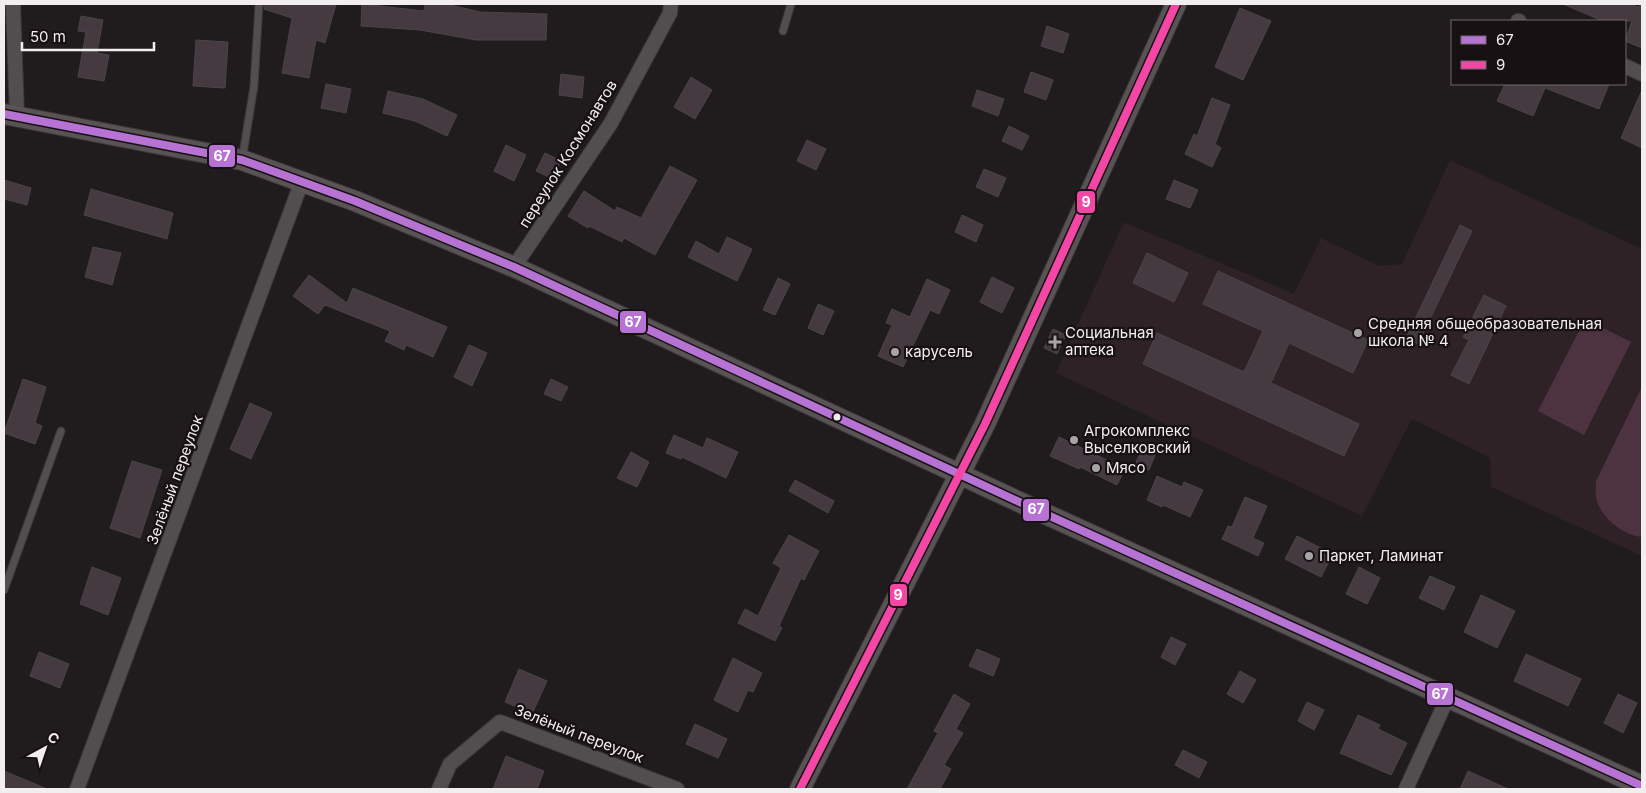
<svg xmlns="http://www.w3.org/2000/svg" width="1646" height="793" font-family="Inter,sans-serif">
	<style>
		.built { fill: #2e2227 }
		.green { fill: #4d3340 }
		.building { fill: #443a3f; stroke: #494647 }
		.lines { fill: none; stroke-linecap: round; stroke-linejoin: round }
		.lane-casing { stroke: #3b3839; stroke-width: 9 }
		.street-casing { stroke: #3b3839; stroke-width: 16 }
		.secondary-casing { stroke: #3b3839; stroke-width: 22 }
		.lane { stroke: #514e4f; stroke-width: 7 }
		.street { stroke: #514e4f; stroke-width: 14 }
		.secondary { stroke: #595356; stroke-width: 20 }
		.bus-1-casing { stroke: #181114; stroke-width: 11 }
		.bus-2-casing { stroke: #181114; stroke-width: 11 }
		.bus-1 { stroke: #b673d3; stroke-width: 8 }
		.bus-2 { stroke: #f346a5; stroke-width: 8 }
		.poi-dot { fill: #a8a4a6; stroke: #181114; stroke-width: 2 }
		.bus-dot { fill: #f2edef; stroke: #181114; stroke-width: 2 }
		.labels { text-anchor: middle; stroke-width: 4.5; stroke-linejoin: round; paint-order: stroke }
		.street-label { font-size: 15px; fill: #f2edef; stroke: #181114 }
		.poi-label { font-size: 15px; fill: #f2edef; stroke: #181114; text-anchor: start }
		.line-badge { stroke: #181114; stroke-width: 2 }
		.badge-label { font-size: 14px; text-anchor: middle; font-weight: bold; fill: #fff }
	</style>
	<rect width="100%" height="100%" fill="#201b1d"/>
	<path class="built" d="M 1450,160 L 1642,249 L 1642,556 L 1491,487 L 1490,458 L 1412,419 L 1362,516 L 1056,373 L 1124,222 L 1294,294 L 1321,238 L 1379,266 L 1402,264 Z"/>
	<path class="green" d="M 1585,319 L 1631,342 L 1584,435 L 1538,411 Z
		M 1642,387 L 1642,537 C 1622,535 1600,517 1596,497 C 1595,492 1596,486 1596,481 Z"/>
	<path class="building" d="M 264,4 L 336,4 L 325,43 L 316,40 L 309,78 L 282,73 L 292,18 L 264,9 Z
		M 362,4 L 424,11 L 425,4 L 446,4 L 480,12 L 547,14 L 546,40 L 476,40 L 420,30 L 361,26 Z
		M 1563,4 L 1630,4 L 1638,7 L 1642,4 L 1642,48 L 1625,41 L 1632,21 L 1603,21 Z
		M 1240,8 L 1271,21 L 1243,80 L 1215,67 Z
		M 81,16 L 103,20 L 97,53 L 109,55 L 104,81 L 78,77 L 86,32 L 78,31 Z
		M 1047,26 L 1069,34 L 1063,53 L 1041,46 Z
		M 196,40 L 228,42 L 225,88 L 193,86 Z
		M 1031,72 L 1053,80 L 1046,100 L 1024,92 Z
		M 561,74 L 584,77 L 582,98 L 559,95 Z
		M 691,77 L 712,90 L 695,119 L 674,107 Z
		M 326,84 L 351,89 L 346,113 L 321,108 Z
		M 1505,84 L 1609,84 L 1599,109 L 1545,88 L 1533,116 L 1497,101 Z
		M 977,90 L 1004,99 L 998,116 L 972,106 Z
		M 1642,90 L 1642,148 L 1621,138 Z
		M 388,91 L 423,99 L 457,115 L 447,136 L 415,121 L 383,113 Z
		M 1212,98 L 1230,105 L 1215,144 L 1221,148 L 1212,167 L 1185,154 L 1194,134 L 1197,136 Z
		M 1009,126 L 1029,136 L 1022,150 L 1002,141 Z
		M 807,140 L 826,149 L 816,170 L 797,161 Z
		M 506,145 L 526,155 L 514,181 L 494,171 Z
		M 545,153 L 561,161 L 553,179 L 536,171 Z
		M 670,166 L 697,180 L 655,255 L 624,238 L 622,242 L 589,226 L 588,228 L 568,216 L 584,191 L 615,211 L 617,207 L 641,218 Z
		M 984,169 L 1006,178 L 998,197 L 976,187 Z
		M 4,180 L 31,188 L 27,205 L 4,199 Z
		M 1174,180 L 1198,190 L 1190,208 L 1166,199 Z
		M 91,189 L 173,213 L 167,239 L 84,215 Z
		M 962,215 L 983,225 L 976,242 L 955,232 Z
		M 1460,225 L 1472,231 L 1418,344 L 1406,338 Z
		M 727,237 L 752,249 L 737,281 L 688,257 L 696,241 L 719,254 Z
		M 93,247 L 121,253 L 112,285 L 85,277 Z
		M 1147,253 L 1188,273 L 1174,302 L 1133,283 Z
		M 1218,271 L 1368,340 L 1353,373 L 1289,343 L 1271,383 L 1359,424 L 1344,456 L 1143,364 L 1157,333 L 1244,372 L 1263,331 L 1203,304 Z
		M 309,275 L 347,303 L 353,288 L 447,327 L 433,357 L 406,345 L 404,350 L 385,341 L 390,331 L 325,305 L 318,314 L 293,296 Z
		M 992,277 L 1014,288 L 1002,313 L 980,302 Z
		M 778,278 L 790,284 L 775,315 L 763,310 Z
		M 927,279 L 950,290 L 939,314 L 930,310 L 903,367 L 878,356 L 892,325 L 886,323 L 892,309 L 910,317 Z
		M 1484,295 L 1506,306 L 1469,384 L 1451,375 L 1469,340 L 1463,337 Z
		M 818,304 L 834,311 L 823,335 L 808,328 Z
		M 1053,329 L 1066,335 L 1057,354 L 1044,348 Z
		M 469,345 L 487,353 L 472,386 L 454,377 Z
		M 23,379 L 46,387 L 35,423 L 42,426 L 35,444 L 4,433 Z
		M 551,379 L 568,387 L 561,401 L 544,394 Z
		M 250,403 L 272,413 L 251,459 L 230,449 Z
		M 674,435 L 703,448 L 707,438 L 738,452 L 726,478 L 682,457 L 681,459 L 666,453 Z
		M 1059,437 L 1125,469 L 1117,485 L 1080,467 L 1079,469 L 1050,456 Z
		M 1144,444 L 1157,450 L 1149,470 L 1135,465 Z
		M 631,452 L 649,462 L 637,487 L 617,478 Z
		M 132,461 L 162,470 L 140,538 L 110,528 Z
		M 1157,476 L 1182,487 L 1184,482 L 1203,490 L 1190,517 L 1163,505 L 1162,507 L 1147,500 Z
		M 795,480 L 834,501 L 828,513 L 789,491 Z
		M 1245,497 L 1267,506 L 1253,538 L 1264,543 L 1258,556 L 1222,539 L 1228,526 L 1232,527 Z
		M 789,535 L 819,551 L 804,580 L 801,578 L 779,626 L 782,628 L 775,641 L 738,623 L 745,609 L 758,616 L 781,568 L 773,563 Z
		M 1297,536 L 1333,554 L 1321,577 L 1285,559 Z
		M 92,567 L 121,578 L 108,615 L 80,604 Z
		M 1359,567 L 1380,578 L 1367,604 L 1346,594 Z
		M 1430,576 L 1455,587 L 1444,610 L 1419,598 Z
		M 1481,595 L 1515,611 L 1497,648 L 1464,632 Z
		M 1171,637 L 1186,644 L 1175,665 L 1161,657 Z
		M 977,649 L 1000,659 L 993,676 L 969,666 Z
		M 39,652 L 69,664 L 60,688 L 30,676 Z
		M 1526,654 L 1581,679 L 1568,706 L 1514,681 Z
		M 733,658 L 762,673 L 753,692 L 748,690 L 738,712 L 714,700 Z
		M 519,669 L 547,681 L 532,714 L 505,702 Z
		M 1240,671 L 1256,680 L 1243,703 L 1227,694 Z
		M 954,694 L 970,704 L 956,729 L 963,733 L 944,765 L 951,769 L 940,789 L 907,789 L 938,733 L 934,731 Z
		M 1618,694 L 1637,703 L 1623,733 L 1604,723 Z
		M 1307,702 L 1324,710 L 1314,730 L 1298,721 Z
		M 1358,715 L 1380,725 L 1378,729 L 1407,743 L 1391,775 L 1340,753 Z
		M 695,724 L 727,739 L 718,758 L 686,744 Z
		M 1183,750 L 1207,762 L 1199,778 L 1175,765 Z
		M 506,756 L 544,771 L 537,789 L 493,789 Z
		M 4,771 L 47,789 L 4,789 Z
		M 1468,771 L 1508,789 L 1460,789 Z"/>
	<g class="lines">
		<g class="lane-casing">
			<path id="lane" d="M 783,31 L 791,4
				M 242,160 L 254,86 L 259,4
				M 4,590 L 61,431"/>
		</g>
		<g class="street-casing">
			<path id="street" d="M 13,4 L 17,115
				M 1518,21 L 1519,21
				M 1625,66 L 1642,74
				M 514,267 L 611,123 L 670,13 L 671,4
				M 77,789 L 302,181
				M 439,789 L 450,764 L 500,722 L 677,789
				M 1406,789 L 1447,699"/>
		</g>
		<g class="secondary-casing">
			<path id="secondary" d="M 4,114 L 242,160 L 355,201 L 514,267 L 1028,506 L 1642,786
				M 800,789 L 985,424 L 1176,4"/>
		</g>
		<use href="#lane" class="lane"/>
		<use href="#street" class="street"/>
		<use href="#secondary" class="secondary"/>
		<g class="bus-1-casing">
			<path id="bus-1" d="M 4,114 L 242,160 L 355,201 L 514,267 L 1028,506 L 1642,786"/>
		</g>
		<g class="bus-2-casing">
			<path id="bus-2" d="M 800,789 L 985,424 L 1176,4"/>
		</g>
		<use href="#bus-1" class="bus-1"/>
		<use href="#bus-2" class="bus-2"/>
	</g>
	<g class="poi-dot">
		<circle cx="1358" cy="333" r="5"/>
		<path d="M1052.5 334.5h5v5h5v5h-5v5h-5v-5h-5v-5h5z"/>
		<circle cx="895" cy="352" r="5"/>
		<circle cx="1074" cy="440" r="5"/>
		<circle cx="1096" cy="468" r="5"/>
		<circle cx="1309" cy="556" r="5"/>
	</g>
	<circle class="bus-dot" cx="837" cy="417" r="4.5"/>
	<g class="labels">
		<g class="street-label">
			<text transform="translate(568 154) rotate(-58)" y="5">переулок Космонавтов</text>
			<text transform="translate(175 480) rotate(-70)" y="5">Зелёный переулок</text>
			<text transform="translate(579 734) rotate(21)" y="5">Зелёный переулок</text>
		</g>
		<g class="poi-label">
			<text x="1368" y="329">Средняя общеобразовательная<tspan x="1368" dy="17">школа № 4</tspan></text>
			<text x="1065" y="338">Социальная<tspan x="1065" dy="17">аптека</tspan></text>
			<text x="905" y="357">карусель</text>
			<text x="1084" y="436">Агрокомплекс<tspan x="1084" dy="17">Выселковский</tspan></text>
			<text x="1106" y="473">Мясо</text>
			<text x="1319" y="561">Паркет, Ламинат</text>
		</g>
	</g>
	<g class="line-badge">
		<rect x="208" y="144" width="28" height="24" rx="5" fill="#b673d3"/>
		<rect x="1076" y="190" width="20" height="24" rx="5" fill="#f346a5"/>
		<rect x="619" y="310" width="28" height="24" rx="5" fill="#b673d3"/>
		<rect x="1022" y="498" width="28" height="24" rx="5" fill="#b673d3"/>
		<rect x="889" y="583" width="19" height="24" rx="5" fill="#f346a5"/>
		<rect x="1426" y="682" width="28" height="24" rx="5" fill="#b673d3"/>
	</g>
	<g class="badge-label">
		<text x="222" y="161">67</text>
		<text x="1086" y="207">9</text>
		<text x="633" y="327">67</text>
		<text x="1036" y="514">67</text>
		<text x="898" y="600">9</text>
		<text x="1440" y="699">67</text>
	</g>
	<rect width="1646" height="793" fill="none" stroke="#f2edef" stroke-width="10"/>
	<rect x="1451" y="20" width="175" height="65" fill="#181114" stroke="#6f696c"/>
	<rect x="1461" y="36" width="25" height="8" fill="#b673d3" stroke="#6f696c"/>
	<text x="1496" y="45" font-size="15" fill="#f2edef">67</text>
	<rect x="1461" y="61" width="25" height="8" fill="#f346a5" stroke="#6f696c"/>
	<text x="1496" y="70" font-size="15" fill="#f2edef">9</text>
	<g transform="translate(45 748) rotate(40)" stroke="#181114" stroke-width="4" paint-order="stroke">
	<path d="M0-4L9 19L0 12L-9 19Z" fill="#f2edef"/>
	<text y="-8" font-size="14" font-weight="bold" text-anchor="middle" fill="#f2edef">С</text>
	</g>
	<path d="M22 42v8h132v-8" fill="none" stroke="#f2edef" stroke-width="2.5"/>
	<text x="30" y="42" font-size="15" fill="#f2edef" stroke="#181114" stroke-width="4" paint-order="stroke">50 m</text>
</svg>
